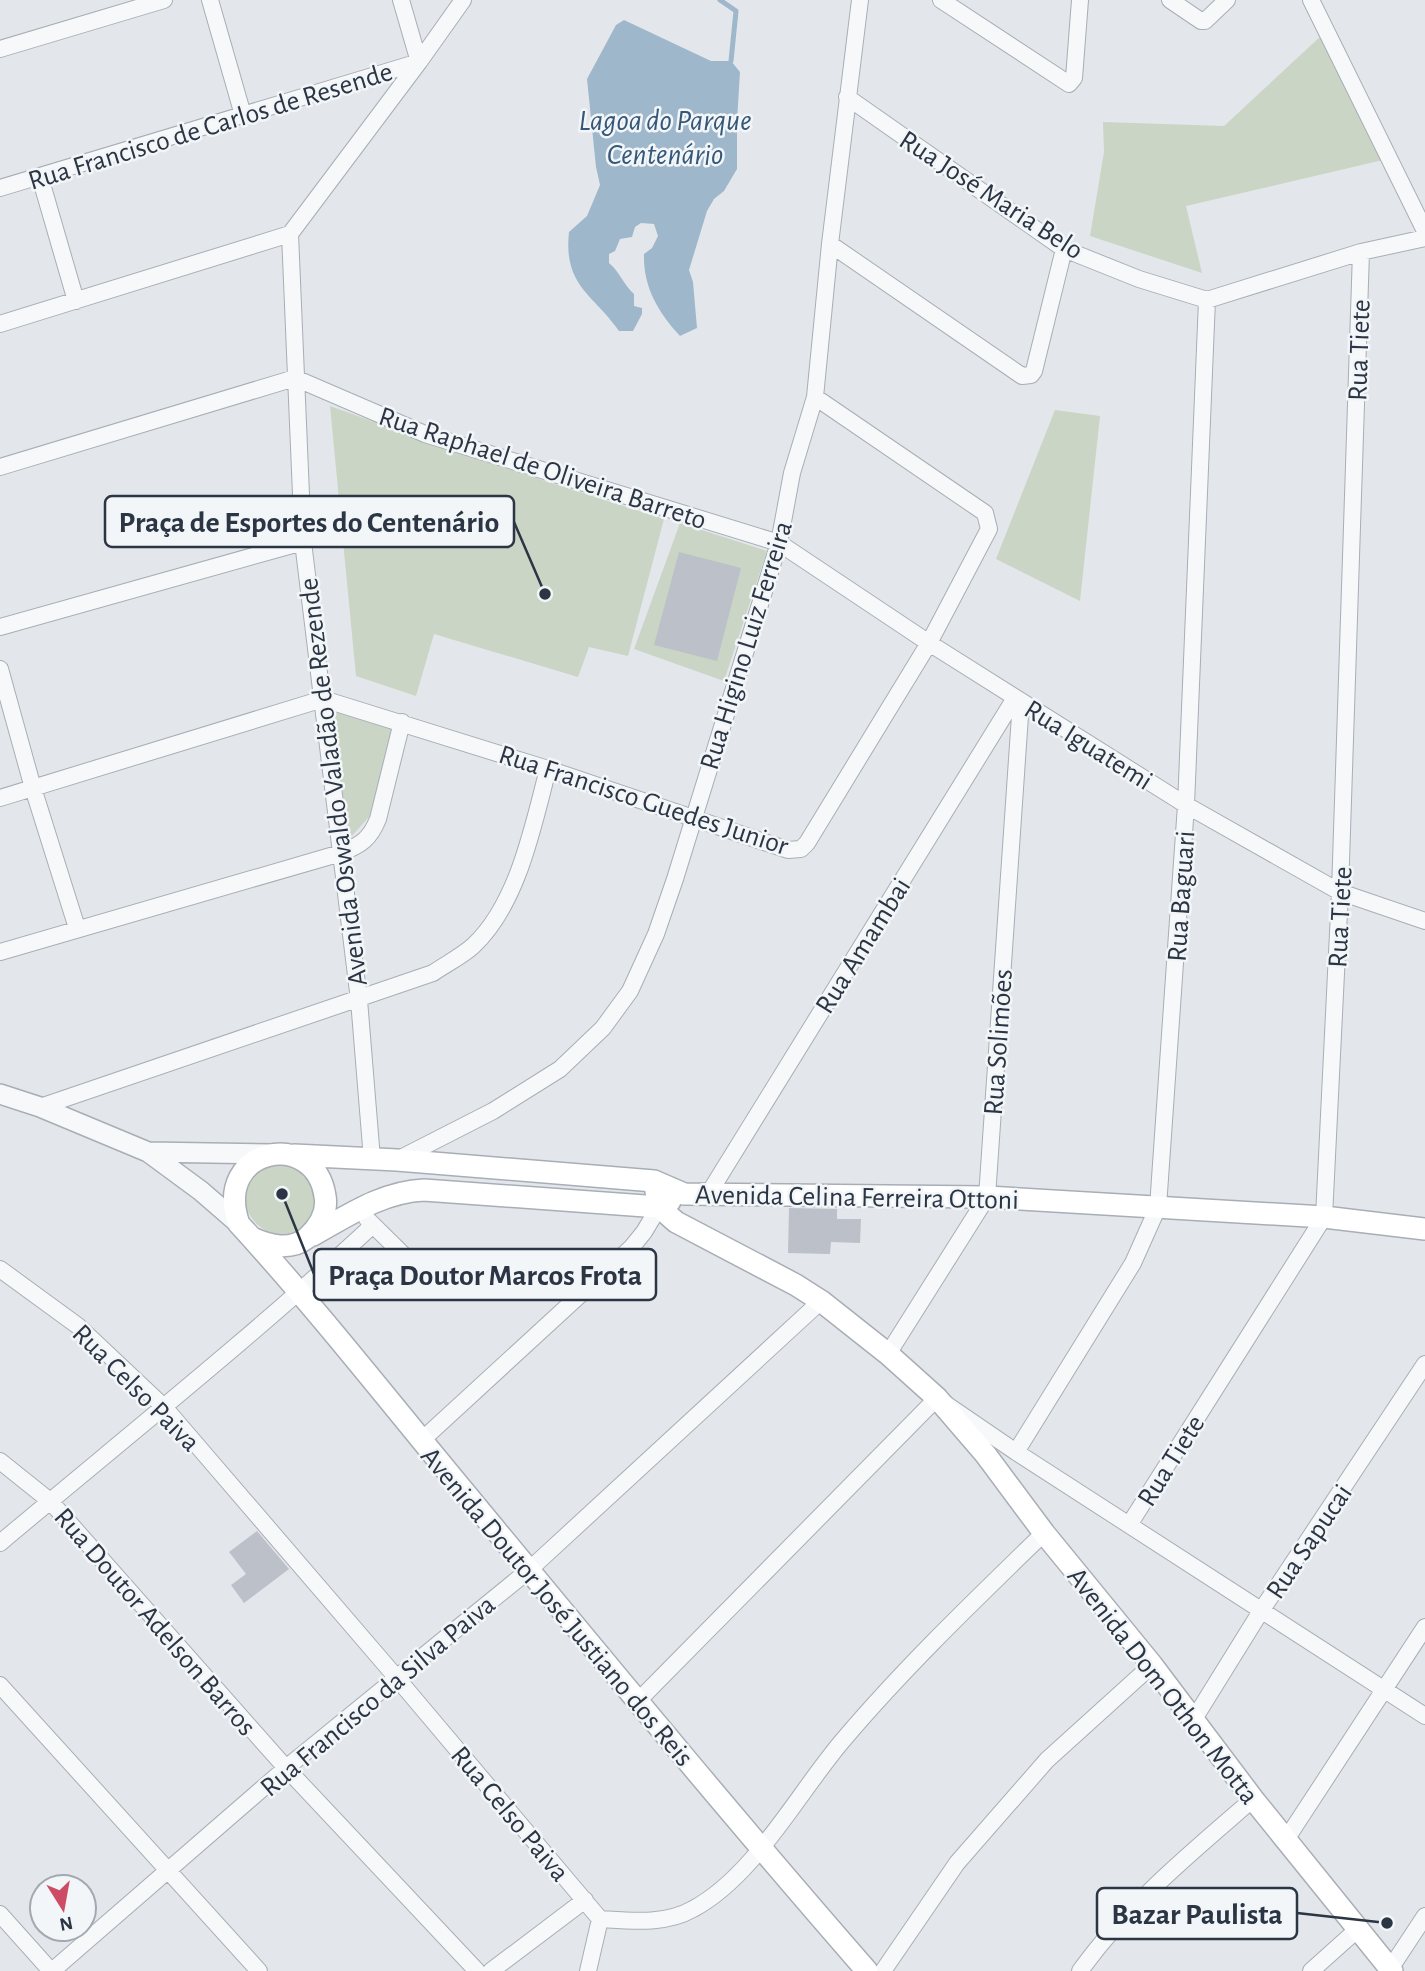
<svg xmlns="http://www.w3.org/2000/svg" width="1425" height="1971" font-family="'Alegreya Sans',sans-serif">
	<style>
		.green { fill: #cad5c5 }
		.water { fill: #9fb7cb }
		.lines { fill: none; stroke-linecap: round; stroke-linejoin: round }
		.stream { stroke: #9fb7cb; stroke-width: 5 }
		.building { fill: #bbc0c9 }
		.minor-casing { stroke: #a8aeb6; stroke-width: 18 }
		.tertiary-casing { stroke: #a8aeb6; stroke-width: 22 }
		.secondary-casing { stroke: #a8aeb6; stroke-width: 24 }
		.minor { stroke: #f6f8f9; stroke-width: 16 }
		.tertiary { stroke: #f6f8f9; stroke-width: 19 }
		.secondary { stroke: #fff; stroke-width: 21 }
		.labels { text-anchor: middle; stroke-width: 5; stroke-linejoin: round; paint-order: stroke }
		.street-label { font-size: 28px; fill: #2b3544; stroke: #f3f6f8 }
		.water-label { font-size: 30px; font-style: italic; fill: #355778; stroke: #f3f6f8 }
		.leader { fill: none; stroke: #2b3544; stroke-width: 2.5 }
		.callout-dot { fill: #2b3544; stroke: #f3f6f8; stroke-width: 2.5 }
		.callout { fill: #f3f6f8; stroke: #2b3544; stroke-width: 2.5 }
		.callout-label { font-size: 30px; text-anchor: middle; font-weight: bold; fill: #2b3544 }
	</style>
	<rect width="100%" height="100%" fill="#e3e7eb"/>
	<path class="green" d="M 1322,35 L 1383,160 L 1186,206 L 1202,273 L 1090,236 L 1104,152 L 1103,122 L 1224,126 Z
		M 330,406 L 483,461 L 664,519 L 628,656 L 589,647 L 578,677 L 434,634 L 416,696 L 356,676 Z
		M 1055,410 L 1100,416 L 1080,601 L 996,559 Z
		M 680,523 L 767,551 L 724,681 L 634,649 Z
		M 327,708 L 397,729 L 369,817 L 342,847 Z
		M 287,1158 L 317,1184 C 317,1193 318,1209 314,1217 C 292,1254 241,1230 244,1190 C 244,1185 248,1179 250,1175 Z"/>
	<path class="water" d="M 624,20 L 711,61 L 731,61 L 740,72 L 737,121 L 737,169 L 724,191 L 714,199 L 707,211 L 689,270 L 693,282 L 697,328 L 680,336 C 658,312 643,287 644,254 L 652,248 L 658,236 L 654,224 L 641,223 L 635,227 L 632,237 L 620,239 L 615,251 L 609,254 L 609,263 C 620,272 623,284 634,294 L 634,306 L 642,308 L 642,314 L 633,331 L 619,331 C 594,295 563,286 569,232 L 587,216 L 600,185 L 596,167 L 587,79 L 616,25 Z"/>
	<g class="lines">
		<path class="stream" d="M 720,0 L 736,11 L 731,61"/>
	</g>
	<path class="building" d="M 679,552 L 741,568 L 717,661 L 654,645 Z
		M 789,1208 L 837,1209 L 837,1219 L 861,1219 L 860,1243 L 831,1242 L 830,1254 L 788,1253 Z
		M 257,1531 L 289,1569 L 244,1603 L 231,1585 L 246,1574 L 229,1552 Z"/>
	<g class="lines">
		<g class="minor-casing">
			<path id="minor" d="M 210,0 L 243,115
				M 941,0 L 1069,84 L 1074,78 L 1080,0
				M 1170,0 L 1201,21 L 1205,21 L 1227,0
				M 1311,0 L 1425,231
				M 0,49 L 164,0
				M 847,97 L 1064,249 L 1139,279 L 1207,300 L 1361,252 L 1425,238
				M 40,177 L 76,301
				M 0,188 L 419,62 L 401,0
				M 830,244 L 1022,376 L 1031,375 L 1034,371 L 1064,249
				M 0,324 L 290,234
				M 0,467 L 295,378 L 425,434 L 779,543 L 929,643 L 1186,805 L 1340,892 L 1425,921
				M 0,627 L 303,542
				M 0,669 L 33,788 L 77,928
				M 0,798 L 323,699 L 548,769 L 788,850 L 801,849 L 807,843 L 929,643 L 989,529 L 985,513 L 815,397
				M 0,952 L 341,853 C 361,845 370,839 378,819 L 402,722
				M 40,1107 L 433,973 C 446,964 462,956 473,946 C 518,904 533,826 548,769
				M 372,1159 L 359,1000 L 303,542 L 290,234 L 419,62 L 463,0
				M 397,1160 L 493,1111 L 560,1069 L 603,1028 L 630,991 L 656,934 L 675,879 L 779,543 L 792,473 L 815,397 L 830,244 L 860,0
				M 709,1193 L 1015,698
				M 367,1219 L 437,1288
				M 0,1269 L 78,1326 L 165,1408 L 396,1677 L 600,1919 C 631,1921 665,1925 693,1909 C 755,1876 799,1791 844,1739 C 906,1666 975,1600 1044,1533
				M 888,1354 L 987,1197 L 1021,701
				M 422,1440 L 631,1248 L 644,1232 L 659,1207
				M 1016,1452 L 1133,1263 L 1158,1207 L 1186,805 L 1207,300
				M 0,1461 L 50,1501 L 286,1768 L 477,1971
				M 1129,1525 L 1324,1217 L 1340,892 L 1361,252
				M 0,1543 C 125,1438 253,1336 373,1225
				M 0,1685 L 259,1971
				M 637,1702 L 937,1398 L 1016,1452 L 1425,1716
				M 1194,1719 L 1261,1611 L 1425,1364
				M 1287,1838 L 1425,1627
				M 0,1914 L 51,1971
				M 1390,1969 L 1425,1916
				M 52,1971 L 286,1768 L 529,1570 L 821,1301
				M 491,1971 L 585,1900
				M 588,1971 L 600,1919
				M 883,1971 L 957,1863 L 1047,1760 L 1152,1665
				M 1080,1971 C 1128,1904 1192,1852 1253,1799
				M 1311,1971 L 1359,1928"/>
		</g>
		<g class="tertiary-casing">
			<path id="tertiary" d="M 0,1094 L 40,1107 L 148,1152 L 274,1154
				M 148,1152 L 201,1191 L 239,1224"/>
		</g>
		<g class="secondary-casing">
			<path id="secondary" d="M 294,1155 L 397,1160 L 654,1181 L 684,1194 L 987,1197 L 1324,1217 L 1425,1229
				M 654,1181 L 659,1207 L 676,1222 L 796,1285 L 821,1301 L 888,1354 L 937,1398 L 986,1455 L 1044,1533 L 1152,1665 L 1253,1799 L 1392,1971
				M 313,1235 C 349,1215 382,1192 424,1190 L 659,1207 L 670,1201
				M 252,1238 C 270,1246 290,1251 307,1238 C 319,1227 328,1212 325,1196 C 315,1128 212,1147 239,1224 C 317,1309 388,1400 461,1488 C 595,1650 729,1813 867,1971"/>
		</g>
		<use href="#minor" class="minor"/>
		<use href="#tertiary" class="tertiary"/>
		<use href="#secondary" class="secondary"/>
	</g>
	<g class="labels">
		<g class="street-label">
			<text transform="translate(210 125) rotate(-17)" y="10">Rua Francisco de Carlos de Resende</text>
			<text transform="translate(992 194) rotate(33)" y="10">Rua José Maria Belo</text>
			<text transform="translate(1358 350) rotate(-88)" y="10">Rua Tiete</text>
			<text transform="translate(543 467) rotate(18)" y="10">Rua Raphael de Oliveira Barreto</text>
			<text transform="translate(745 645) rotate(-73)" y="10">Rua Higino Luiz Ferreira</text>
			<text transform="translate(1089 744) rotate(32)" y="10">Rua Iguatemi</text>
			<text transform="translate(332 782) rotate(-97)" y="10">Avenida Oswaldo Valadão de Rezende</text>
			<text transform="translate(644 799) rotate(18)" y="10">Rua Francisco Guedes Junior</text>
			<text transform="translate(1180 896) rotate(-86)" y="10">Rua Baguari</text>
			<text transform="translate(1339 917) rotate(-87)" y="10">Rua Tiete</text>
			<text transform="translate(862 945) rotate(-58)" y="10">Rua Amambai</text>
			<text transform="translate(997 1042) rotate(-86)" y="10">Rua Solimões</text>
			<text transform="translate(857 1196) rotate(1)" y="10">Avenida Celina Ferreira Ottoni</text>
			<text transform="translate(137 1387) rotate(45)" y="10">Rua Celso Paiva</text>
			<text transform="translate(1170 1460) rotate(-58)" y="10">Rua Tiete</text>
			<text transform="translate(1308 1541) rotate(-56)" y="10">Rua Sapucai</text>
			<text transform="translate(558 1606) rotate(50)" y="10">Avenida Doutor José Justiano dos Reis</text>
			<text transform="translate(156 1621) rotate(49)" y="10">Rua Doutor Adelson Barros</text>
			<text transform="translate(1164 1685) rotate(52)" y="10">Avenida Dom Othon Motta</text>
			<text transform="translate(377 1695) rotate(-40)" y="10">Rua Francisco da Silva Paiva</text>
			<text transform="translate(511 1813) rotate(50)" y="10">Rua Celso Paiva</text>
		</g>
		<g class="water-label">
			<text x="665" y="130">Lagoa do Parque<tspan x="665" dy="34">Centenário</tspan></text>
		</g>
	</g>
	<path class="leader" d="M545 594L514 522M282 1194L314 1274M1387 1923L1297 1913"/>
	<g class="callout-dot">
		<circle cx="545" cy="594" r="7"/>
		<circle cx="282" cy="1194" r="7"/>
		<circle cx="1387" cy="1923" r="7"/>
	</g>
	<g class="callout">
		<rect x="105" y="496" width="409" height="51" rx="7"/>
		<rect x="314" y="1249" width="342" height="51" rx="7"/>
		<rect x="1097" y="1888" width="200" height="51" rx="7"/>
	</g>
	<g class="callout-label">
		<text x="309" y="532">Praça de Esportes do Centenário</text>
		<text x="485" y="1285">Praça Doutor Marcos Frota</text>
		<text x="1197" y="1924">Bazar Paulista</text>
	</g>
	<g transform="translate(63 1908) rotate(169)"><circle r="33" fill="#f3f6f8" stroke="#a3a9b0" stroke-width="2"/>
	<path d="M0-5L12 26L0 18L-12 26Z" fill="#ce4b66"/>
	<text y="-10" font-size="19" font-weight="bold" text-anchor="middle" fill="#2b3544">N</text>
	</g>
</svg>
